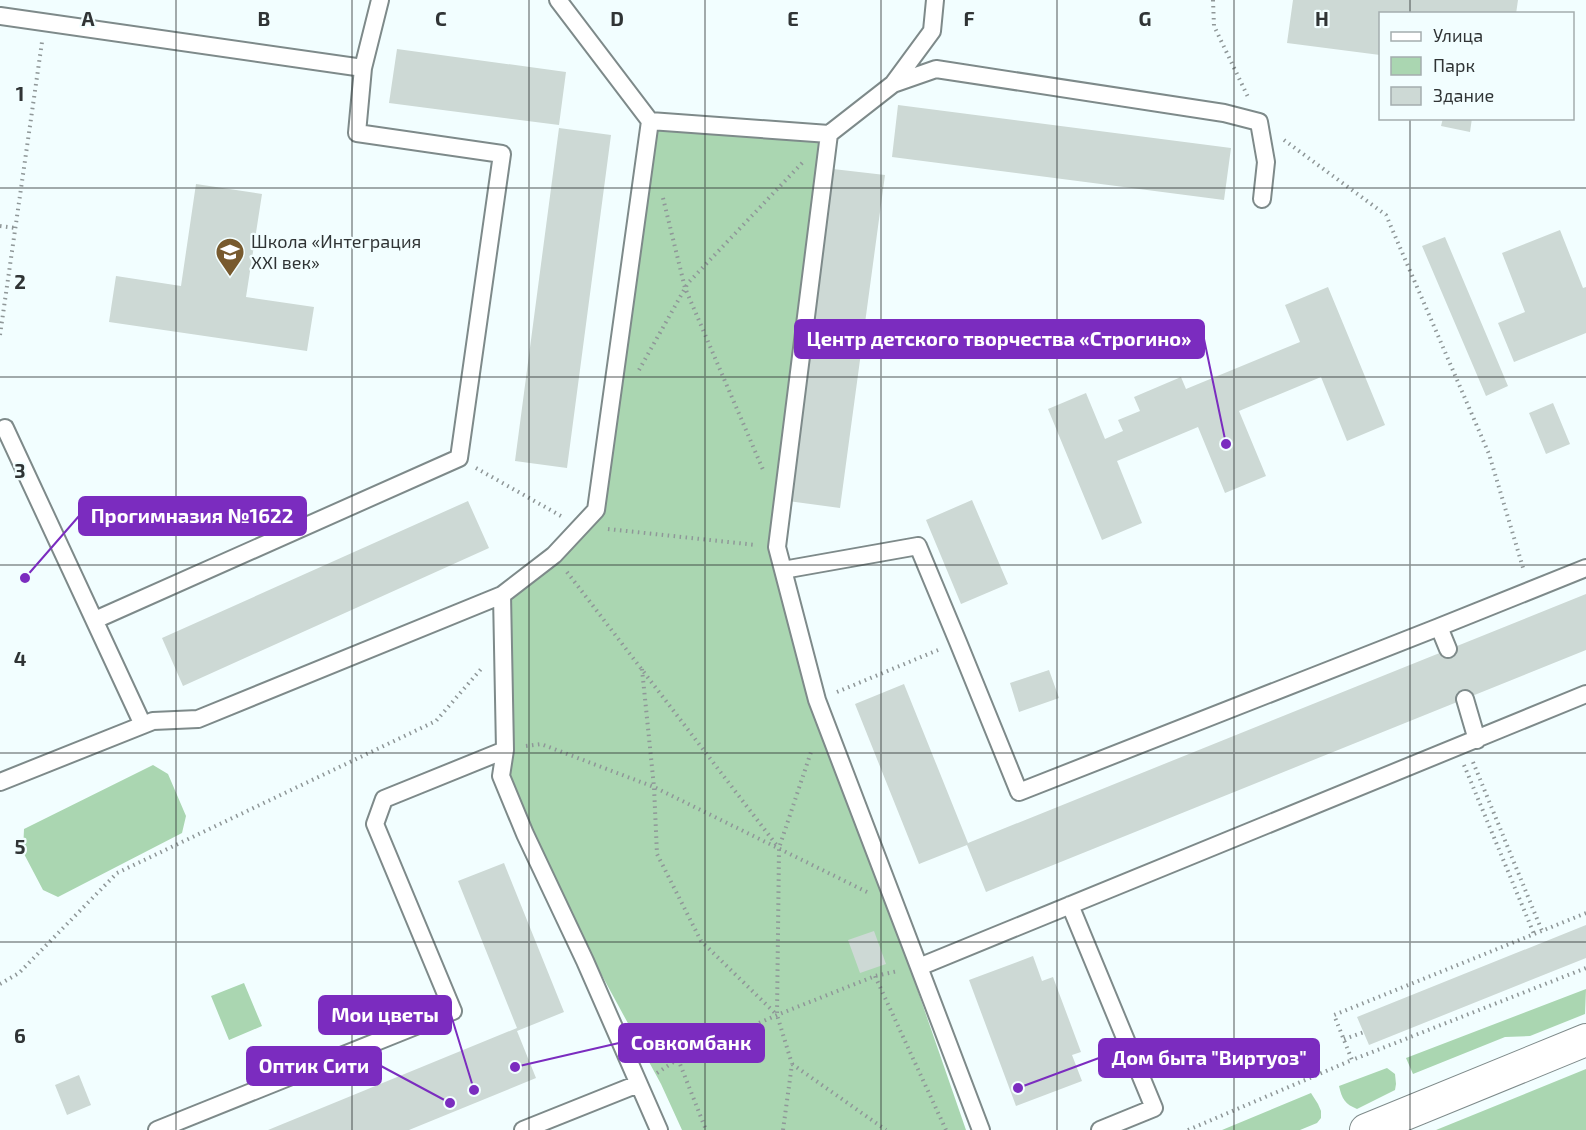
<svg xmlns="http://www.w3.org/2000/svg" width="1586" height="1130" font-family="'Exo 2',sans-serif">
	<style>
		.green { fill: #aad6b1 }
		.building { fill: #cdd9d5 }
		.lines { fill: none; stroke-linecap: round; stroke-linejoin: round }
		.lane-casing { stroke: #7e8a8a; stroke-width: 20 }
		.street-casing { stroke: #7e8a8a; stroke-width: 34 }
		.path { stroke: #8f9798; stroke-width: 4; stroke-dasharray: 1.5 4.5; stroke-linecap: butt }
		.lane { stroke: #fff; stroke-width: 16 }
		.street { stroke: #fff; stroke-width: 32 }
		.grid { fill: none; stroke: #303435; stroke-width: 1.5; stroke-opacity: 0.55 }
		.labels { text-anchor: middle; stroke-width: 4.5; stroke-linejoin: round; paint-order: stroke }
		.poi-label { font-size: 18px; fill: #303435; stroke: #f2feff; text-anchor: start }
		.grid-label { font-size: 20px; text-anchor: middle; font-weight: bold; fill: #303435; stroke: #f2feff; stroke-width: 4.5; stroke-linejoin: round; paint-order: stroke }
		.leader { fill: none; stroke: #7b2cbf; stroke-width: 2 }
		.callout-dot { fill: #7b2cbf; stroke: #f2feff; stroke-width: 2 }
		.callout { fill: #7b2cbf; stroke: #7b2cbf; stroke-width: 2 }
		.callout-label { font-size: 20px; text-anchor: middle; font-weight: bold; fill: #fff }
	</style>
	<rect width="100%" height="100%" fill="#f2feff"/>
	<path class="green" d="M 650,121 L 829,134 L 777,547 L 817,700 L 966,1130 L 682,1130 L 661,1084 L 525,834 L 501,776 L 502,595 L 596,510 Z
		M 153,765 L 168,774 L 186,816 L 182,833 L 58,897 L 43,890 L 23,852 L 24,829 Z
		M 244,983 L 262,1026 L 229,1040 L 211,996 Z
		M 1586,989 L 1585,1014 L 1530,1036 L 1505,1037 L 1413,1074 L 1406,1058 Z
		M 1387,1068 L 1395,1074 L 1396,1084 L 1395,1090 L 1357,1109 C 1345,1104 1342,1099 1339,1086 Z
		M 1586,1069 L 1586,1130 L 1436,1130 Z
		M 1311,1093 L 1318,1104 L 1321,1111 L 1321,1118 L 1317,1123 L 1300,1130 L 1222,1130 Z"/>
	<path class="building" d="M 1293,0 L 1518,0 L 1516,14 L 1380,14 L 1380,55 L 1287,43 Z
		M 397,49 L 566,72 L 559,125 L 389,103 Z
		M 898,105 L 1231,148 L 1224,200 L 892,157 Z
		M 1443,118 L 1472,118 L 1470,132 L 1441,126 Z
		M 559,128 L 611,135 L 567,468 L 515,461 Z
		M 833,169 L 885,175 L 840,508 L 788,501 Z
		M 196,184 L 262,194 L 246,297 L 314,307 L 307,351 L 109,322 L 116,276 L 181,286 Z
		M 1560,230 L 1583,288 L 1586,287 L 1586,333 L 1514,362 L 1498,323 L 1525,312 L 1502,253 Z
		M 1445,237 L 1508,386 L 1486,396 L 1422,246 Z
		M 1328,287 L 1385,425 L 1347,441 L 1321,377 L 1239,411 L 1266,476 L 1225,493 L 1198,427 L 1117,461 L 1142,523 L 1102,540 L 1048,409 L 1086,393 L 1105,439 L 1123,431 L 1118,420 L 1140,411 L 1134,397 L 1181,377 L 1186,389 L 1300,342 L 1285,305 Z
		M 1553,403 L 1570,444 L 1546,454 L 1529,413 Z
		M 972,500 L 1008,584 L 961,604 L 926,520 Z
		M 468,501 L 489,548 L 183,686 L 162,638 Z
		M 1586,594 L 1586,650 L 986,892 L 967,845 L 919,864 L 855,704 L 904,684 L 968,843 Z
		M 1049,670 L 1059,698 L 1019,712 L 1010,683 Z
		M 504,863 L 564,1012 L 517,1031 L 536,1078 L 409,1130 L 268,1130 L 517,1028 L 458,881 Z
		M 1586,925 L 1586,958 L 1369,1045 L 1357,1017 Z
		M 874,931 L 886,964 L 860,973 L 848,940 Z
		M 1033,956 L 1042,981 L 1053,977 L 1081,1052 L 1072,1055 L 1082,1081 L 1016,1106 L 969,980 Z
		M 79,1075 L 91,1105 L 67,1115 L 55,1085 Z"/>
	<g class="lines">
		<g class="lane-casing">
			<path id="lane" d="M 0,16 L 363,68 L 380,0
				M 893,84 L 936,69 L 1224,113 L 1259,122 L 1266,162 L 1262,199
				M 650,121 L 829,134
				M 5,428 L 143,725
				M 783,570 L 918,546 L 958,642 L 1019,792 L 1439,627 L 1448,649
				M 502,595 L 554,555 L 596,510 L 650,121 L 558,0
				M 95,620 L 459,458 L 502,154 L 357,133 L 363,68
				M 1439,627 L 1586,568
				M 1465,699 L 1477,740
				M 0,782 L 153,721 L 198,719 L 502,595 L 505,750 L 501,776 L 525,834 L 585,961 L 659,1130
				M 1070,905 L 1154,1108 L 1100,1130
				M 919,967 L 817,700 L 777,547 L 829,134 L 893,84 L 932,31 L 935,0
				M 157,1130 L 453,1011 L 375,824 L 384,799 L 505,750
				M 523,1130 L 638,1084
				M 981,1130 L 919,967 L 1586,694"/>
		</g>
		<g class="street-casing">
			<path id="street" d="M 1366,1130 L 1586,1040"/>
		</g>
		<path class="path" d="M 1213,0 L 1214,26 L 1248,97
			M 1284,140 L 1386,215 L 1489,454 L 1524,571
			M 663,198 L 685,288 L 764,472
			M 0,226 L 15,228
			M 0,335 L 42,42
			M 639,370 L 688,283 L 804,161
			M 476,468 L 561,516
			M 608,529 L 756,545
			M 567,572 L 778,847
			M 642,669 L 654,787 L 657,854 L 701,941 L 777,1015
			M 837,692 L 938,650
			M 526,746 L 541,744 L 654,787 L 867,892
			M 1473,762 L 1542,931
			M 1464,765 L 1534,934
			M 1586,913 L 1334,1015 L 1352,1060 L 1586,968
			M 875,976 L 946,1130
			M 0,984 L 19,973 L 117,873 L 436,721 L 481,669
			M 1344,1039 L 1364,1032
			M 678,1059 L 706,1130
			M 792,1064 L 886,1130
			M 657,1073 L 678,1059 L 777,1015 L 875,976 L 898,971
			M 783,1130 L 792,1064 L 777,1015 L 779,848 L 812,749
			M 1188,1130 L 1352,1060"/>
		<use href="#lane" class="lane"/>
		<use href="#street" class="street"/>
	</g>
	<path class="grid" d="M 176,0 L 176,1130M 352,0 L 352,1130M 529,0 L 529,1130M 705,0 L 705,1130M 881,0 L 881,1130M 1057,0 L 1057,1130M 1234,0 L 1234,1130M 1410,0 L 1410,14M 1410,118 L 1410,1130M 0,188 L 1586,188M 0,377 L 1586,377M 0,565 L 1586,565M 0,753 L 1586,753M 0,942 L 1586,942"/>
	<defs>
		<g id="school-pin" transform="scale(1.5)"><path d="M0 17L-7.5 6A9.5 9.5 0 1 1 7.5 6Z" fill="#785a2e" stroke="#f2feff"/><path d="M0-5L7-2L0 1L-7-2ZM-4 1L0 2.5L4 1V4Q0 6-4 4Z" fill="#fff"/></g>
	</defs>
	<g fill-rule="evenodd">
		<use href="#school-pin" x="230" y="252"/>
	</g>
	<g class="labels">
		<g class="poi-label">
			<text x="251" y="248">Школа «Интеграция<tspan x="251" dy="21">XXI век»</tspan></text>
		</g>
	</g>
	<g class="grid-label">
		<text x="88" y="26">A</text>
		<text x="264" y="26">B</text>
		<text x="441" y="26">C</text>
		<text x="617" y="26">D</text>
		<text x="793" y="26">E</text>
		<text x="969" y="26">F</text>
		<text x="1145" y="26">G</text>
		<text x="1322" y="26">H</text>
		<text x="20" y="101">1</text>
		<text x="20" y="289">2</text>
		<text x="20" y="478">3</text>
		<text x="20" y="666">4</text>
		<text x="20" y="854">5</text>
		<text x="20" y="1043">6</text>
	</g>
	<path class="leader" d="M1226 444L1204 339M25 578L79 516M474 1090L451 1015M515 1067L619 1043M1018 1088L1099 1058M450 1103L381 1066"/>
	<g class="callout-dot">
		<circle cx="1226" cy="444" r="6"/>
		<circle cx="25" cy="578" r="6"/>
		<circle cx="474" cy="1090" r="6"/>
		<circle cx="515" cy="1067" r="6"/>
		<circle cx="1018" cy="1088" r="6"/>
		<circle cx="450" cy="1103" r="6"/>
	</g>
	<g class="callout">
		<rect x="795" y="320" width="409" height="38" rx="6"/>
		<rect x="79" y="497" width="227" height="38" rx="6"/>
		<rect x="319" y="996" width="132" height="38" rx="6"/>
		<rect x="619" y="1024" width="145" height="38" rx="6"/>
		<rect x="1099" y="1039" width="220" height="38" rx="6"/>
		<rect x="247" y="1047" width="134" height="38" rx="6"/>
	</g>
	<g class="callout-label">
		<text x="999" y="346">Центр детского творчества «Строгино»</text>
		<text x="192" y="523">Прогимназия №1622</text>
		<text x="385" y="1022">Мои цветы</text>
		<text x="691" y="1050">Совкомбанк</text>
		<text x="1209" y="1065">Дом быта "Виртуоз"</text>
		<text x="314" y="1073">Оптик Сити</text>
	</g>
	<rect x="1379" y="12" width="195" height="108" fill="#f2feff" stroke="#a4adae" stroke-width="1.5"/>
	<rect x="1391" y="32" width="30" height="9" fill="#ffffff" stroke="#a4adae" stroke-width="1.5"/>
	<text x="1433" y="42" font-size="18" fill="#303435">Улица</text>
	<rect x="1391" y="57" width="30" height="18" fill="#aad6b1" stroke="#a4adae" stroke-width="1.5"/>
	<text x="1433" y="72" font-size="18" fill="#303435">Парк</text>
	<rect x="1391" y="87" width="30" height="18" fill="#cdd9d5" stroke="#a4adae" stroke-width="1.5"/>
	<text x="1433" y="102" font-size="18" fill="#303435">Здание</text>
</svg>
